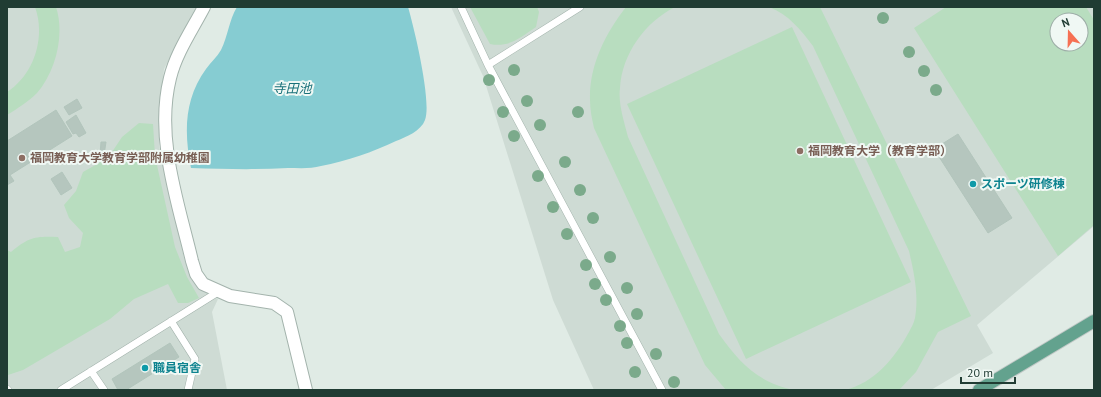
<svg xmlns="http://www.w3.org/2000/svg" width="1101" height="397" font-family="'PT Sans','Noto Sans JP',sans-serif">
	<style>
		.built { fill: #cedbd4; fill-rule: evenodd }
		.green { fill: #b8ddbf; fill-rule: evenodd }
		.water { fill: #86ccd2 }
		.building { fill: #b5c6be; stroke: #b2c5bc }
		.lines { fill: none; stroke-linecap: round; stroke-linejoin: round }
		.lane-casing { stroke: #a3b3ac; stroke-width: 8 }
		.street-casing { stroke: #a3b3ac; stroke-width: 14 }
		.primary-casing { stroke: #c1c8c6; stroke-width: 14 }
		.lane { stroke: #fff; stroke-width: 7 }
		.street { stroke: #fff; stroke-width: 12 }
		.primary { stroke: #63a28e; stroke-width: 12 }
		.tree { fill: #7baa8b }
		.education-dot { fill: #8d6e63; stroke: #f0f8f4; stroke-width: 1.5 }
		.culture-dot { fill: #0f9aa8; stroke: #f0f8f4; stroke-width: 1.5 }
		.labels { text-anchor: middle; stroke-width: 4; stroke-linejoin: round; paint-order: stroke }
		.education-label { font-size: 12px; font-weight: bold; fill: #785e54; stroke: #f0f8f4; text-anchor: start }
		.culture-label { font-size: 12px; font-weight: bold; fill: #0d838f; stroke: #f0f8f4; text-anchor: start }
		.water-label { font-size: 13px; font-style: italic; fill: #197079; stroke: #f0f8f4 }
	</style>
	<rect width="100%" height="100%" fill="#e0ebe5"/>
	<path class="built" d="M 7,7 L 196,7 L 164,69 L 160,108 L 159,146 L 184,258 L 191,279 L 204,292 L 218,299 L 212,312 L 227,390 L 7,390 Z
		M 451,7 L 1094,7 L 1094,226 L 977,325 L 993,353 L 931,390 L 594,390 L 553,300 L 483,76 ZM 1057,20 L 1081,20 L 1081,44 L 1057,44 Z"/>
	<path class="green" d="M 35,7 L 56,7 C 65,34 56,71 37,93 C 28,102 18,108 7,115 L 7,92 C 34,75 46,37 35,7 Z
		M 470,7 L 537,7 L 539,12 L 536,27 C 521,37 509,48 490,44 Z
		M 626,7 L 675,7 C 645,22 622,54 620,88 C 618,104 624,121 628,137 L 719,334 C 740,363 757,382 794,390 L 726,390 L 705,365 L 594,128 C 592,119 590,110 590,100 C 589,66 605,34 626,7 Z
		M 769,7 L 820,7 L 971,316 L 938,332 L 916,372 L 899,390 L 845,390 C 874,383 895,358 909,332 C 911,328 914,323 915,318 C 919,295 914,273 909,251 L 813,46 C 800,29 789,15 769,7 Z
		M 946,7 L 1086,7 L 1094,20 L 1094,225 L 1058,256 L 914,28 ZM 1057,20 L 1081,20 L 1081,44 L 1057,44 Z
		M 792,27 L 911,282 L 746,359 L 627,104 Z
		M 139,123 L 153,124 L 155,156 L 175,247 L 187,277 L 199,298 L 188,303 L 178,303 L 168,284 L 134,299 L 110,319 L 23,370 L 8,375 L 7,250 L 11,252 C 29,237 35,236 58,237 L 65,252 L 80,247 L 83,233 L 69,218 L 64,205 L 76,191 L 83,172 L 108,158 L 122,137 Z"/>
	<path class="water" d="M 237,7 L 408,7 C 414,27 432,102 425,120 C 421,131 406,137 396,141 C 373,152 347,161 321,166 C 311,169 299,168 288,168 C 255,170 223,169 191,168 C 184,133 184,99 206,69 C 211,62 217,57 221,50 C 228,36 229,20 237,7 Z"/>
	<path class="building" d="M 77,99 L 82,108 L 69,115 L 64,107 Z
		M 56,110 L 72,136 L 10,175 L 14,181 L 7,185 L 7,141 Z
		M 76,115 L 86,133 L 79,137 L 76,133 L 73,134 L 66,122 Z
		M 958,134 L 1012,218 L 988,233 L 934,149 Z
		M 101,142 L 106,142 L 104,155 L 100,154 Z
		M 62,172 L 72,188 L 61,195 L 51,179 Z
		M 170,343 L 179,357 L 126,390 L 118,390 L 112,379 Z"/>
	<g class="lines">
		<g class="lane-casing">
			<path id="lane" d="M 461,7 L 488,65 L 662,390
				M 488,65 L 580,7
				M 171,321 L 195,359 L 188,390
				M 91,371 L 104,390
				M 7,389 L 8,390
				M 61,390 L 218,292"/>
		</g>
		<g class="street-casing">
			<path id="street" d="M 204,7 C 192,30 176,53 170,78 C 155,138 178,202 192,261 L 196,274 L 203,284 L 230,296 L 274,303 L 287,312 L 306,390"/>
		</g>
		<g class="primary-casing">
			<path id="primary" d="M 979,390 L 1094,321"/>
		</g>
		<use href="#lane" class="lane"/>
		<use href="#street" class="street"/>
		<use href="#primary" class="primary"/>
	</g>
	<g class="tree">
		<circle cx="883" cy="18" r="6"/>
		<circle cx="909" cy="52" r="6"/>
		<circle cx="514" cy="70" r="6"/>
		<circle cx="924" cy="71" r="6"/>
		<circle cx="489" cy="80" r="6"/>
		<circle cx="936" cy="90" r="6"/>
		<circle cx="527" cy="101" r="6"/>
		<circle cx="503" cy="112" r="6"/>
		<circle cx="578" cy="112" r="6"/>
		<circle cx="540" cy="125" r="6"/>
		<circle cx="514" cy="136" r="6"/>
		<circle cx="565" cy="162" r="6"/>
		<circle cx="538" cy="176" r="6"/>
		<circle cx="580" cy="190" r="6"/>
		<circle cx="553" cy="207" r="6"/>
		<circle cx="593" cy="218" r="6"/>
		<circle cx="567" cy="234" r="6"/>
		<circle cx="610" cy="257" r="6"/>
		<circle cx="586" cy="265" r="6"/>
		<circle cx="595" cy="284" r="6"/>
		<circle cx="627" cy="288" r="6"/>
		<circle cx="606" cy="300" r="6"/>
		<circle cx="637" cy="314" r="6"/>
		<circle cx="620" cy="326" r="6"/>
		<circle cx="627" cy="343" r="6"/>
		<circle cx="656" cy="354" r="6"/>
		<circle cx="635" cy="372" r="6"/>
		<circle cx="674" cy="382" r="6"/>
	</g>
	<g class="education-dot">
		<circle cx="800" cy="151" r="4"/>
		<circle cx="22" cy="158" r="4"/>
	</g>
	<g class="culture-dot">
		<circle cx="973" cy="184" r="4"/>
		<circle cx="145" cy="368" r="4"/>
	</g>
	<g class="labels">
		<g class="education-label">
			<text x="808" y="155">福岡教育大学（教育学部）</text>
			<text x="30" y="162">福岡教育大学教育学部附属幼稚園</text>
		</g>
		<g class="culture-label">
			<text x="981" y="188">スポーツ研修棟</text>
			<text x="153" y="372">職員宿舎</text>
		</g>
		<g class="water-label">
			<text x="292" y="93">寺田池</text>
		</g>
	</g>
	<rect width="1101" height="397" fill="none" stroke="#203c33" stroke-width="16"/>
	<g transform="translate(1069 32) rotate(340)"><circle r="19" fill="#f0f8f4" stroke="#9dada7"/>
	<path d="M0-3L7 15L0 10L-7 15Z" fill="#f67053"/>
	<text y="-6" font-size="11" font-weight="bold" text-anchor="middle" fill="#203c33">N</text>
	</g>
	<path d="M961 377v6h54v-6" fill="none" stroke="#203c33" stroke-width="2"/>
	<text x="967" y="377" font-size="12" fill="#203c33" stroke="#f0f8f4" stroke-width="3" paint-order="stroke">20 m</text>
</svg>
